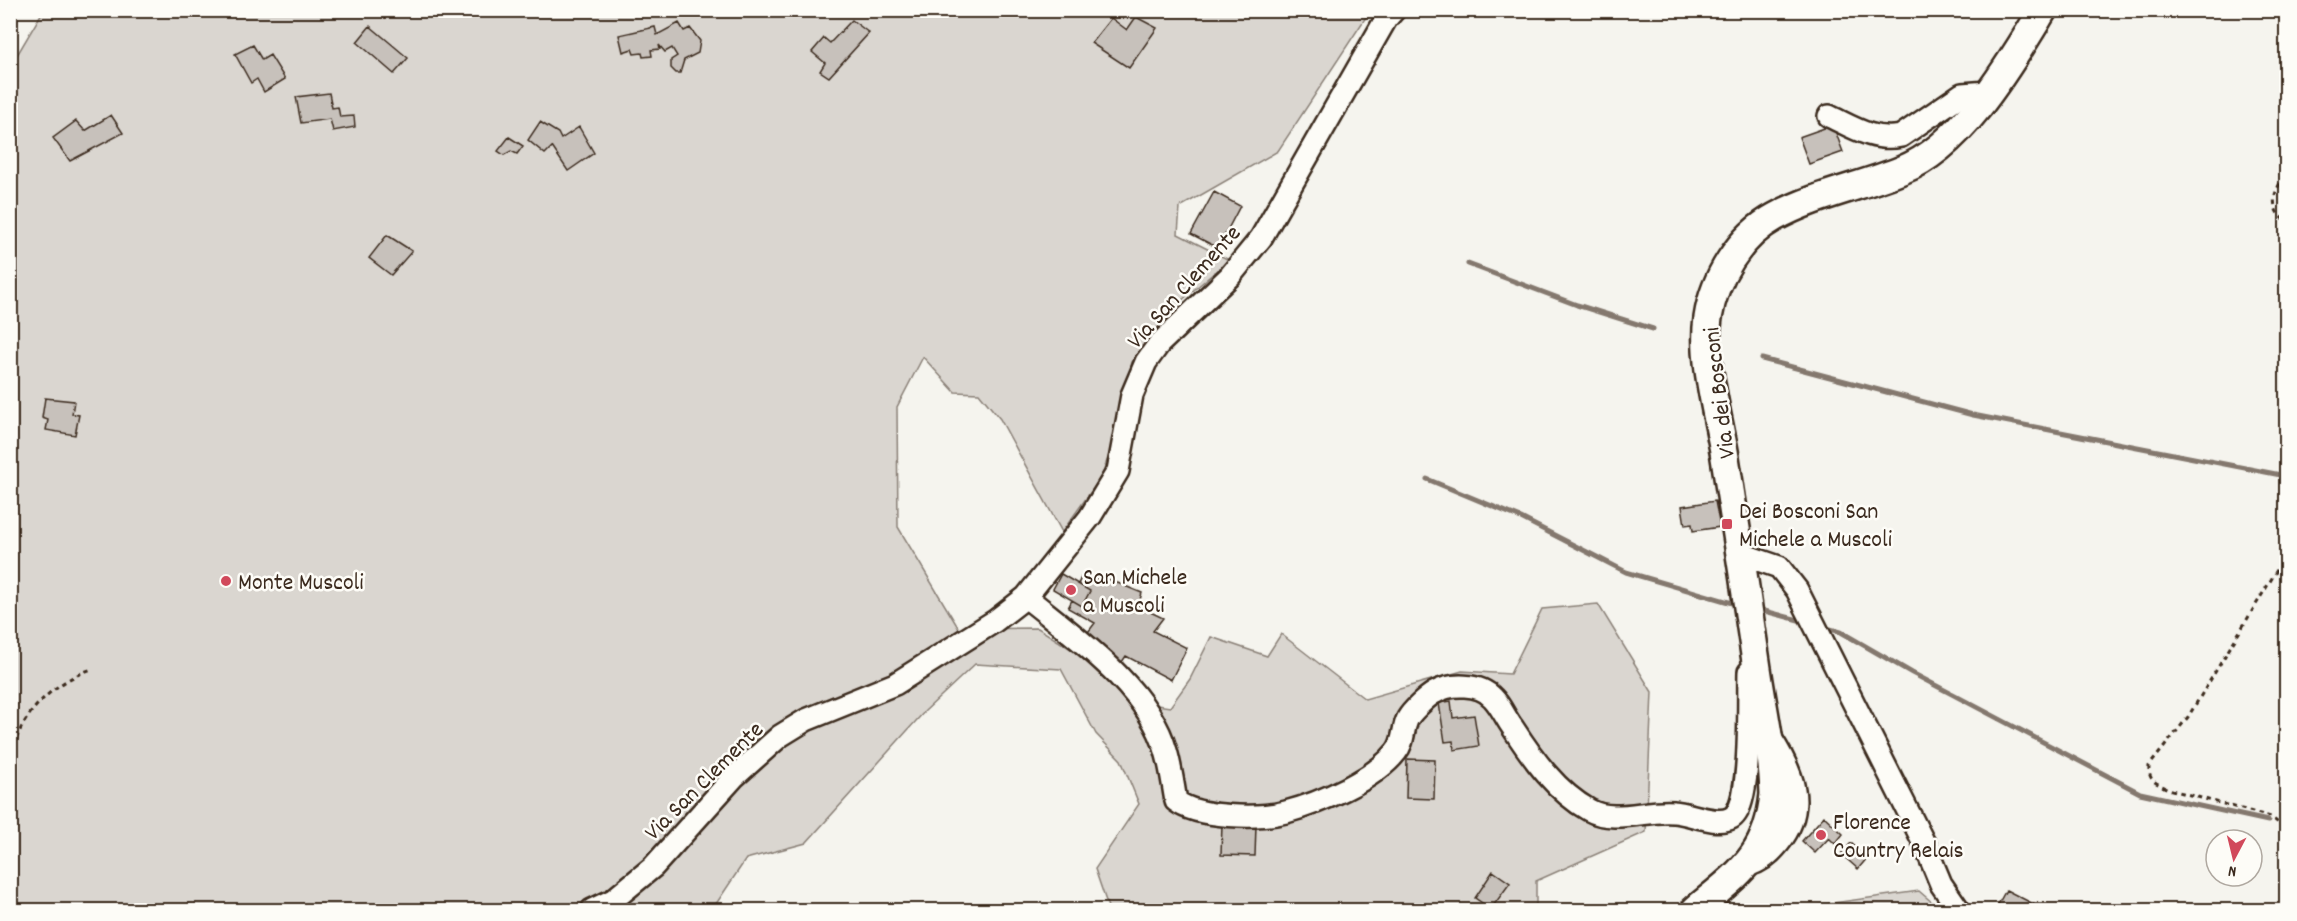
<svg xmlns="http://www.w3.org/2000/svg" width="2297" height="921" font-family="Dekko,sans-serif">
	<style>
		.green { fill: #dad6d0; stroke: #8a8077; stroke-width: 1.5 }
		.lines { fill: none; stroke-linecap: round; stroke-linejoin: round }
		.stream { stroke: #84786e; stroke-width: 5 }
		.building { fill: #c7c1bb; stroke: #3b2a1e; stroke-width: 1.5 }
		.minor-casing { stroke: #3b2a1e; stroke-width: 26 }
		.major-casing { stroke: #3b2a1e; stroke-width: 32 }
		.path { stroke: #3b2a1e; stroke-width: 3; stroke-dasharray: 4.5 4.5; stroke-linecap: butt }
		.minor { stroke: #fdfcf7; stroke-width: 21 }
		.major { stroke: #fdfcf7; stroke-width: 27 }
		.poi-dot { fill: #d1495b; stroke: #fdfcf7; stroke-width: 2 }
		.labels { text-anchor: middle; stroke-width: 5; stroke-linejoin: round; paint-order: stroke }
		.street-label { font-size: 24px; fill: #3b2a1e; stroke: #fdfcf7 }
		.poi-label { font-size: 24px; fill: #3b2a1e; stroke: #fdfcf7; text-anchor: start }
	</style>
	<rect width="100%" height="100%" fill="#f5f4ee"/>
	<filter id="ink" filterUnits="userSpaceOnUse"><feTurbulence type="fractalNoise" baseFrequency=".0167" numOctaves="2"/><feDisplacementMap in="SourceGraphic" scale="12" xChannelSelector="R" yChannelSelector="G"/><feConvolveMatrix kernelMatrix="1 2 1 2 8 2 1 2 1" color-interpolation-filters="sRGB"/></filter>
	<g filter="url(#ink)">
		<path class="green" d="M 43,11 L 1370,11 L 1278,151 L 1180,207 L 1178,234 L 1229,260 L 1174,307 L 1132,362 L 1114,439 L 1102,476 L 1062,532 L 1000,419 L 979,393 L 955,392 L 923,357 L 897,407 L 898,527 L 959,629 L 1038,628 L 1085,658 L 1130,701 L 1170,707 L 1190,679 L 1211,637 L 1267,656 L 1281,634 L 1365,699 L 1462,671 L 1510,674 L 1542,609 L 1598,604 L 1652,692 L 1646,832 L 1536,881 L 1536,910 L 1109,910 L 1095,869 L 1139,804 L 1121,760 L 1096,734 L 1061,669 L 975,664 L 925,711 L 806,843 L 746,859 L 712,910 L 11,910 L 10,67 Z
			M 1919,891 L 1941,910 L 1813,910 L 1819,905 Z"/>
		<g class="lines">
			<path class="stream" d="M 1468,264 L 1577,305 L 1653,329
				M 1762,359 L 1973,415 L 2286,476
				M 1427,479 L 1521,518 L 1626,572 L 1739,605
				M 1757,609 L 1806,622
				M 1823,627 L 1841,632 L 1912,673 L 2140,793 L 2268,821"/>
		</g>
		<path class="building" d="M 1136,17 L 1157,28 L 1129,68 L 1091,43 L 1111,18 L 1127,30 Z
			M 852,20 L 869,33 L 829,77 L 820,71 L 825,63 L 812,52 L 824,38 L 830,43 Z
			M 679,23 L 684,31 L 690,28 L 700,41 L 698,53 L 684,60 L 680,73 L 676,73 L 671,68 L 671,60 L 677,56 L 672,48 L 665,52 L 659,45 L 660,49 L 651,50 L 652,56 L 643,57 L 642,53 L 634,54 L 632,49 L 623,52 L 619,35 L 655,27 L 657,35 Z
			M 370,26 L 408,58 L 394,74 L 357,42 Z
			M 253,45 L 262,60 L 270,55 L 285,79 L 264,92 L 257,79 L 251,83 L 235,54 Z
			M 329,93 L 332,108 L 338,107 L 340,117 L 354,116 L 355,127 L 333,131 L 330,119 L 301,123 L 296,97 Z
			M 111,115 L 123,133 L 70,161 L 53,138 L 76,121 L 85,131 Z
			M 540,122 L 558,133 L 561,139 L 579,127 L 594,153 L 568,171 L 552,147 L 545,154 L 528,140 Z
			M 1833,125 L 1843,152 L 1809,164 L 1799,137 Z
			M 509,137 L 523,146 L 517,154 L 511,151 L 504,155 L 498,151 Z
			M 1214,192 L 1240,206 L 1218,248 L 1191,234 Z
			M 387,235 L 412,251 L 391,275 L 369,258 Z
			M 45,398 L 74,401 L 72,414 L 79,415 L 75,435 L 46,430 L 48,420 L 42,418 Z
			M 1715,501 L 1720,527 L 1693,531 L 1692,524 L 1685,525 L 1682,506 Z
			M 1083,573 L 1096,581 L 1098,575 L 1142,593 L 1138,606 L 1163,618 L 1153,631 L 1187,648 L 1171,680 L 1126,656 L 1122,662 L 1085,636 L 1095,623 L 1068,608 L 1072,600 L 1082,606 L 1090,591 L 1078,584 Z
			M 1061,574 L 1090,591 L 1082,606 L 1053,589 Z
			M 1451,701 L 1453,718 L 1474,715 L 1479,746 L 1454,750 L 1453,741 L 1445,742 L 1439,703 Z
			M 1407,759 L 1435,760 L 1434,799 L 1406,798 Z
			M 1824,816 L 1843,834 L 1835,844 L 1829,838 L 1815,853 L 1802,841 Z
			M 1222,824 L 1256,825 L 1255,856 L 1221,855 Z
			M 1851,843 L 1868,857 L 1858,869 L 1841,854 Z
			M 1493,871 L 1510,883 L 1491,909 L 1475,898 Z
			M 2006,890 L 2045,910 L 1995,910 Z"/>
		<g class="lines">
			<g class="minor-casing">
				<path id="minor" d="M 1829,116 C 1852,127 1875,142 1901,136 L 1962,94 L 1988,92
					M 1741,554 L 1779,567 L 1797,590 L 1924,843 L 1941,884 L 1959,910
					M 1026,597 C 1075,637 1148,687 1166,751 C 1171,767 1173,785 1176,801 C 1198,818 1259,819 1286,812 C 1320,803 1375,779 1396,752 C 1405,741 1402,729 1408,718 C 1412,711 1427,697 1434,693 C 1450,683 1480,683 1493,698 C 1501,706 1506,719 1513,728 C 1533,759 1557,792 1589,810 C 1614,824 1647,809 1674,812 C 1690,813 1716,826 1731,818 C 1753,807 1748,697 1749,672
					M 1749,865 C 1761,862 1771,853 1779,843 C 1808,807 1793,772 1770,737
					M 592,910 L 613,900 L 653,867 L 734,777 L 780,736 L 806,720 L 895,684 L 995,621 L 1026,597 L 1090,517 L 1118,471 L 1132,395 L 1146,362 L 1159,344 L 1230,276 L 1261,238 L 1386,19 L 1394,10"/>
			</g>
			<g class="major-casing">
				<path id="major" d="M 1695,910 C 1739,873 1768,856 1774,794 C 1773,754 1764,714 1758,675 C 1747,600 1736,526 1724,451 C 1717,411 1702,358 1708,318 C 1714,278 1740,236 1775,217 C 1815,195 1860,187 1902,170 C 1962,147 2010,64 2043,10"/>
			</g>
			<path class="path" d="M 2286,177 C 2272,189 2269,211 2286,221
				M 10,783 C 15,773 11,762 13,751 C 21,712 56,681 92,669
				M 2280,910 C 2288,886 2286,850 2281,825 L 2271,817 L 2168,789 C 2156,783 2148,781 2149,766 L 2188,717 L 2286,555"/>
			<use href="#minor" class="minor"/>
			<use href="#major" class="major"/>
		</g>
	</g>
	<g class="poi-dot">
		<rect x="1721" y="518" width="12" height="12" rx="3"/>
		<circle cx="226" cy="581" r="6"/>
		<circle cx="1071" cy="590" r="6"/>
		<circle cx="1821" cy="835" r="6"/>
	</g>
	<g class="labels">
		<g class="street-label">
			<text transform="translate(1183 286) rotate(-48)" y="8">Via San Clemente</text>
			<text transform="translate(1718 393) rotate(-97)" y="8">Via dei Bosconi</text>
			<text transform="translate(703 780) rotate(-45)" y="8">Via San Clemente</text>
		</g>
		<g class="poi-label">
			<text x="1739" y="518">Dei Bosconi San<tspan x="1739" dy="28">Michele a Muscoli</tspan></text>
			<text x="1083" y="584">San Michele<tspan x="1083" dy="28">a Muscoli</tspan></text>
			<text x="238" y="589">Monte Muscoli</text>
			<text x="1833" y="829">Florence<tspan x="1833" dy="28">Country Relais</tspan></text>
		</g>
	</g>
	<rect width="2297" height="921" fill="none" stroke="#fdfcf7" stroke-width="36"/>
	<rect x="18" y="18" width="2261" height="885" fill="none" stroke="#3b2a1e" stroke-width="2" filter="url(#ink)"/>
	<g transform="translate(2234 858) rotate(187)"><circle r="28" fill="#fdfcf7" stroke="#afa8a0" stroke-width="1.5"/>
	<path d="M0-4.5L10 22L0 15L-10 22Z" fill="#d1495b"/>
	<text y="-9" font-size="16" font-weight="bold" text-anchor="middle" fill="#3b2a1e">N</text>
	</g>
</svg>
